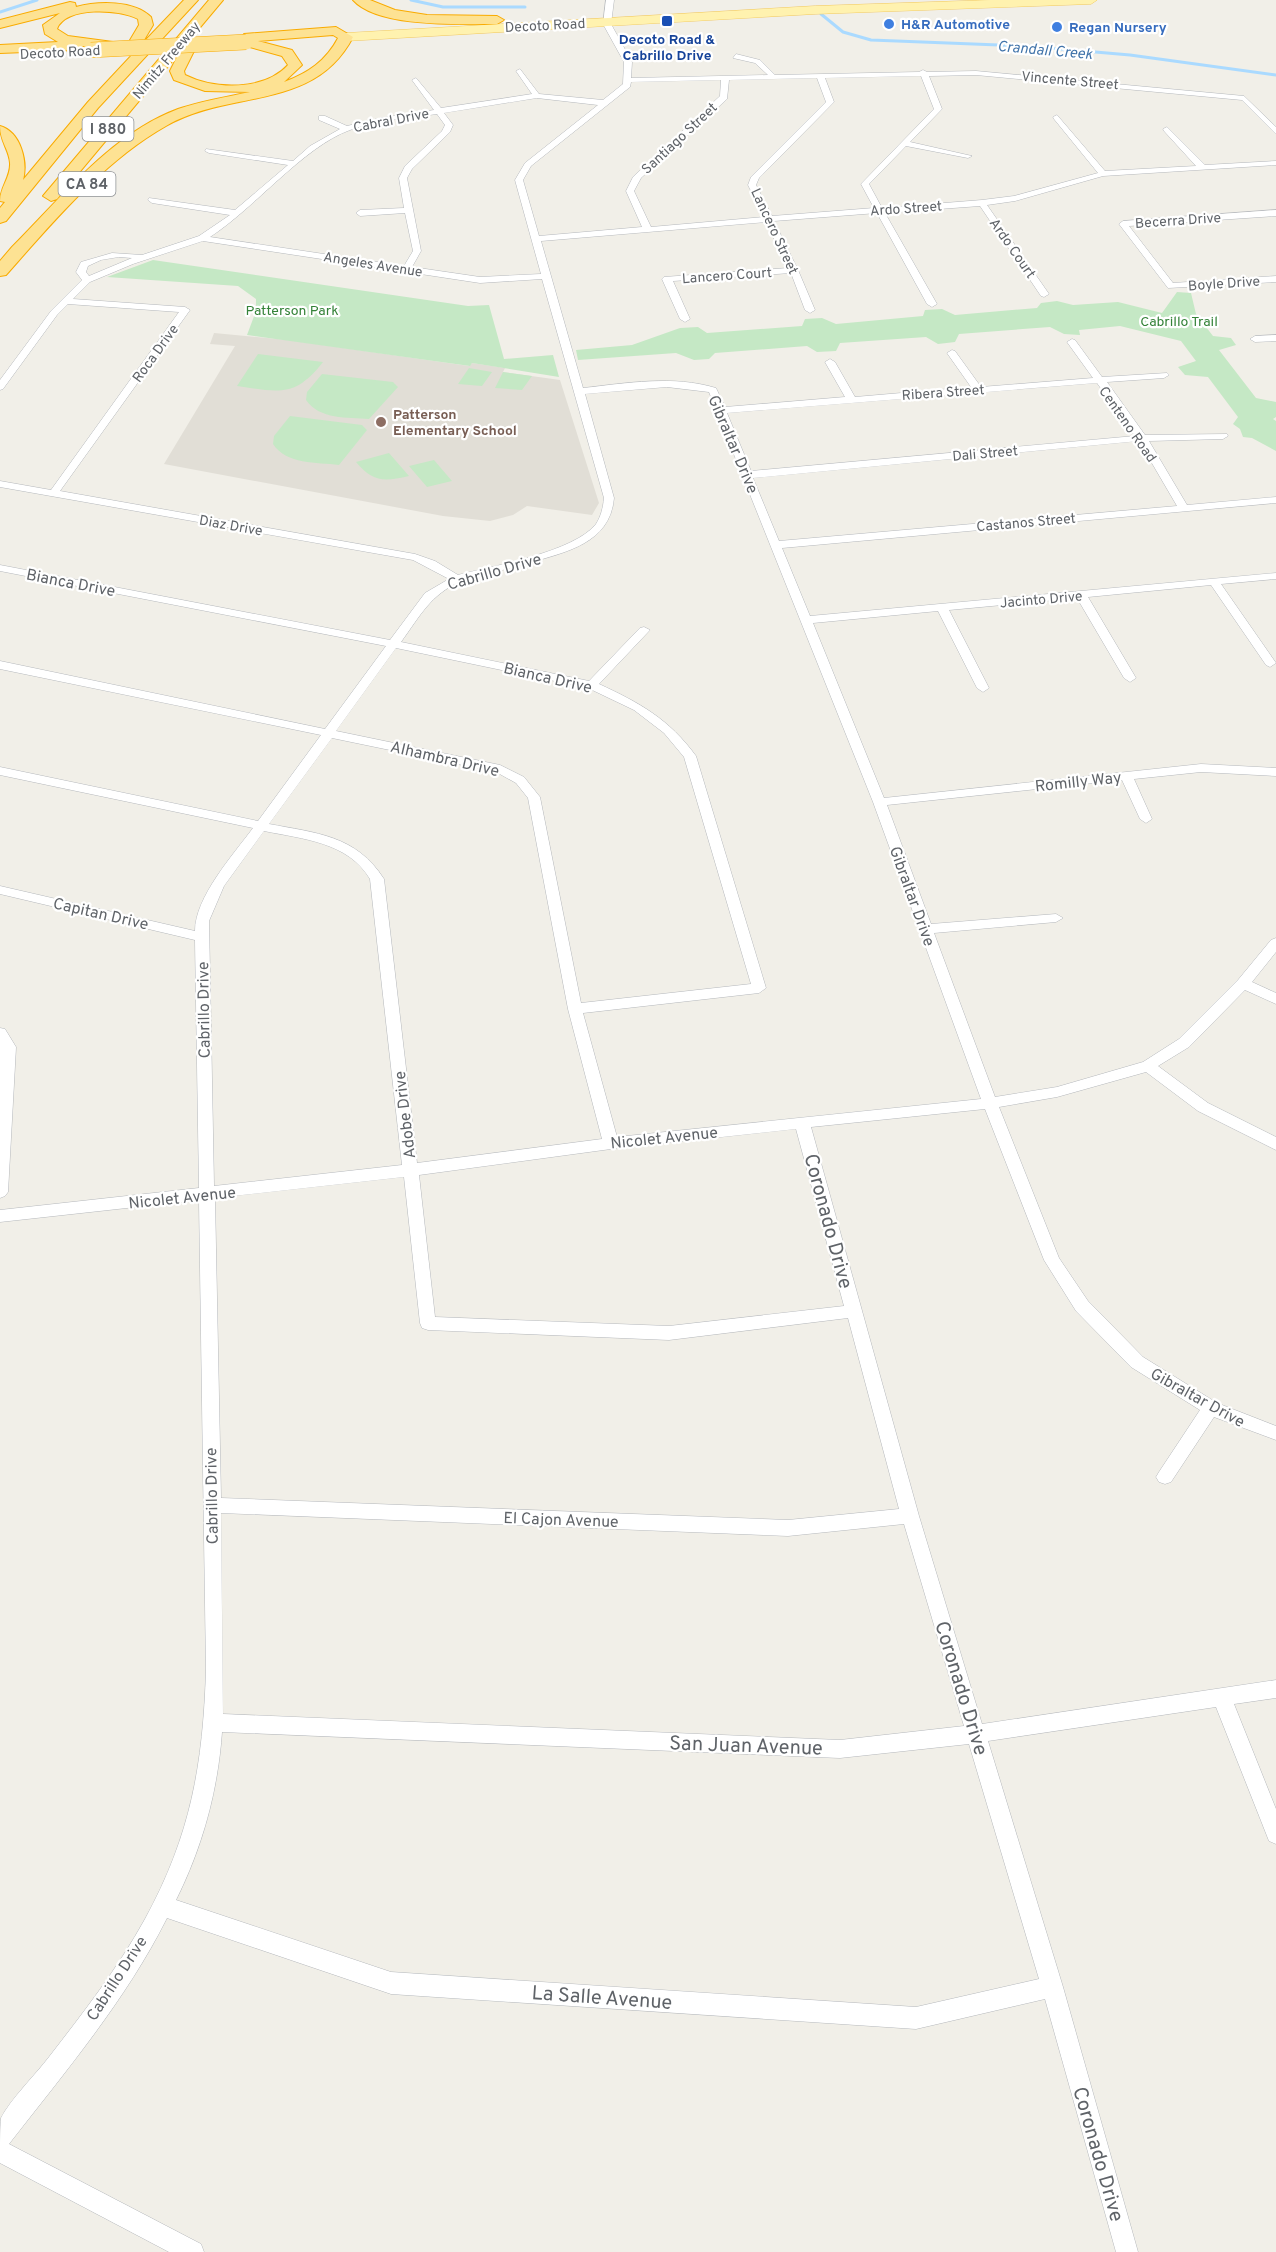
<svg xmlns="http://www.w3.org/2000/svg" width="1276" height="2252" font-family="Overpass,sans-serif">
	<style>
		.education { fill: #e1ded6 }
		.green { fill: #c5e8c5 }
		.lines { fill: none; stroke-linecap: round; stroke-linejoin: round }
		.stream { stroke: #aadaff; stroke-width: 3 }
		.street-casing { stroke: #b5b8bc; stroke-width: 1 }
		.primary-casing { stroke: #f2c960; stroke-width: 1 }
		.highway-casing { stroke: #f9ab00; stroke-width: 2 }
		.street { fill: #fff; fill-rule: evenodd }
		.primary { fill: #fff2af; fill-rule: evenodd }
		.highway { fill: #fde293; fill-rule: evenodd }
		.highway-bridge-casing { stroke: #f9ab00; stroke-width: 16; stroke-linecap: butt }
		.highway-bridge { stroke: #fde293; stroke-width: 15 }
		.transit-dot { fill: #1a4fb4; stroke: #fff; stroke-width: 2 }
		.shop-dot { fill: #3f7fe0; stroke: #fff; stroke-width: 2 }
		.education-dot { fill: #8d6e63; stroke: #fff; stroke-width: 2 }
		.labels { text-anchor: middle; stroke-width: 4.5; stroke-linejoin: round; paint-order: stroke }
		.far-shop-label { font-size: 14px; font-weight: bold; fill: #366cbe; stroke: #fff; text-anchor: start }
		.far-street-label { font-size: 14px; fill: #5f6368; stroke: #fff }
		.far-transit-label { font-size: 14px; font-weight: bold; fill: #164399; stroke: #fff }
		.far-park-label { font-size: 14px; fill: #348238; stroke: #fff }
		.far-education-label { font-size: 14px; font-weight: bold; fill: #785e54; stroke: #fff; text-anchor: start }
		.far-water-label { font-size: 15px; font-style: italic; fill: #4174aa; stroke: #fff }
		.shield { fill: #fff; stroke: #8f9295; stroke-width: 1.5 }
		.shield-label { font-size: 15px; font-weight: bold; fill: #5f6368 }
		.street-label { font-size: 16px; fill: #5f6368; stroke: #fff }
		.near-street-label { font-size: 20px; fill: #5f6368; stroke: #fff }
	</style>
	<rect width="100%" height="100%" fill="#f1efe8"/>
	<path class="education" d="M 214,333 L 288,340 L 469,366 L 472,363 L 505,368 L 503,372 L 560,380 L 599,503 L 592,515 L 527,506 L 513,515 L 490,521 L 443,516 L 164,464 L 235,346 L 210,344 Z"/>
	<path class="green" d="M 153,260 L 468,306 L 489,305 L 504,359 L 553,355 L 559,377 L 472,363 L 470,366 L 247,335 L 256,311 L 256,299 L 238,286 L 107,277 Z
		M 1177,292 L 1191,293 L 1196,314 L 1213,336 L 1231,338 L 1236,345 L 1219,350 L 1256,398 L 1276,402 L 1276,417 L 1273,419 L 1276,421 L 1276,451 L 1252,438 L 1243,437 L 1240,429 L 1233,424 L 1238,417 L 1208,377 L 1185,375 L 1178,367 L 1196,361 L 1181,341 L 1120,326 L 1079,330 L 1080,335 L 1064,334 L 1050,327 L 959,334 L 955,342 L 938,344 L 926,337 L 840,343 L 836,351 L 817,352 L 807,346 L 715,353 L 709,359 L 694,360 L 676,353 L 578,360 L 576,350 L 632,345 L 680,328 L 698,327 L 707,333 L 802,326 L 805,319 L 822,318 L 836,324 L 923,316 L 925,310 L 942,309 L 955,315 L 1037,308 L 1041,303 L 1057,301 L 1073,305 L 1118,302 L 1162,313 Z
		M 258,354 L 323,362 C 295,398 279,392 237,386 Z
		M 469,368 L 492,372 L 482,386 L 458,384 Z
		M 503,372 L 532,376 L 522,390 L 495,388 Z
		M 322,374 L 393,382 L 398,387 L 369,419 C 347,417 320,420 306,400 L 307,392 Z
		M 290,416 L 362,425 L 367,430 L 339,465 C 316,462 287,465 273,444 L 274,436 Z
		M 389,453 L 409,476 C 383,482 373,482 356,462 Z
		M 434,460 L 452,481 L 427,487 L 409,466 Z"/>
	<g class="lines">
		<path class="stream" d="M 411,0 L 443,7 L 525,7
			M 0,12 L 37,0
			M 821,14 L 843,32 L 871,40 L 1026,46 L 1130,55 L 1276,75"/>
		<g class="street-casing">
			<path id="street" d="M 606,0 L 614,0 L 611,24 L 632,62 L 631,78 L 768,75 L 755,63 L 733,58 L 736,54 L 760,60 L 775,75 L 919,72 L 923,70 L 927,72 L 976,71 L 1244,96 L 1276,127 L 1276,134 L 1242,100 L 976,75 L 929,76 L 942,109 L 910,142 L 972,156 L 968,158 L 906,146 L 869,184 L 882,208 L 982,200 L 1014,196 L 1098,173 L 1054,119 L 1053,117 L 1057,115 L 1105,171 L 1196,166 L 1164,131 L 1163,129 L 1167,127 L 1205,165 L 1276,161 L 1276,165 L 1103,176 L 1015,201 L 987,205 L 1049,294 L 1044,297 L 1041,296 L 980,206 L 885,213 L 937,304 L 932,307 L 927,304 L 877,213 L 774,221 L 798,270 L 815,310 L 810,313 L 805,310 L 791,273 L 673,281 L 690,319 L 685,322 L 680,319 L 662,279 L 664,277 L 788,268 L 766,222 L 541,241 L 583,388 C 627,383 673,375 716,388 L 725,407 L 845,397 L 825,362 L 830,359 L 835,362 L 855,397 L 971,387 L 947,353 L 952,350 L 955,351 L 981,387 L 1093,378 L 1067,342 L 1072,339 L 1075,340 L 1102,377 L 1167,373 L 1169,375 L 1164,378 L 1107,382 L 1145,435 L 1227,434 L 1228,436 L 1223,439 L 1149,441 L 1187,505 L 1276,497 L 1276,503 L 782,548 L 810,616 L 1276,573 L 1276,579 L 1221,584 L 1276,663 L 1270,667 L 1266,665 L 1211,585 L 1088,597 L 1136,678 L 1130,682 L 1124,678 L 1077,598 L 949,610 L 989,688 L 983,692 L 977,688 L 938,611 L 813,623 L 884,798 L 1201,764 L 1276,768 L 1276,776 L 1201,772 L 1134,779 L 1152,819 L 1146,823 L 1140,819 L 1122,780 L 887,805 L 931,924 L 1056,914 L 1063,918 L 1056,922 L 934,933 L 995,1097 L 1057,1087 L 1143,1062 L 1179,1039 L 1238,980 L 1271,940 L 1276,938 L 1276,952 L 1252,982 L 1276,993 L 1276,1004 L 1245,990 L 1189,1047 L 1158,1066 L 1208,1103 L 1276,1137 L 1276,1150 L 1198,1111 L 1146,1072 L 1057,1097 L 999,1107 L 1059,1258 L 1088,1301 L 1143,1357 L 1217,1403 L 1276,1426 L 1276,1440 L 1214,1417 L 1171,1482 L 1165,1484 L 1159,1482 L 1156,1477 L 1159,1472 L 1200,1410 L 1131,1367 L 1076,1311 L 1044,1260 L 985,1109 L 811,1127 L 919,1516 L 982,1724 L 1276,1680 L 1276,1698 L 1234,1704 L 1276,1809 L 1276,1844 L 1269,1841 L 1216,1707 L 988,1741 L 1063,1987 L 1138,2252 L 1116,2252 L 1045,1999 L 916,2029 L 391,1994 L 167,1918 C 126,2000 65,2072 9,2144 L 201,2244 L 204,2252 L 169,2252 L 0,2163 C 0,2153 0,2126 1,2118 C 10,2100 36,2074 49,2057 C 83,2013 118,1968 145,1919 C 191,1835 203,1764 206,1670 L 199,1200 L 0,1222 L 0,1210 L 199,1188 L 195,940 L 0,894 L 0,886 L 195,931 C 195,897 233,855 253,828 L 0,775 L 0,767 L 258,821 L 321,735 L 0,669 L 0,661 L 325,729 L 386,646 L 0,571 L 0,565 L 390,640 L 425,593 L 449,579 L 413,560 L 0,487 L 0,481 L 51,490 L 179,312 L 68,304 L 57,315 L 3,389 L 0,390 L 0,380 L 51,311 L 82,280 L 76,272 L 81,262 L 112,253 L 142,255 L 199,236 L 230,215 L 152,203 L 148,200 L 149,198 L 235,210 L 288,165 L 209,153 L 205,151 L 206,149 L 293,161 L 310,146 L 340,129 L 319,120 L 319,116 L 325,116 L 347,126 L 381,118 L 434,110 L 412,80 L 416,78 L 441,108 L 532,94 L 516,71 L 520,69 L 539,94 L 603,100 L 623,84 L 624,62 L 603,24 ZM 921,76 L 934,109 L 861,184 L 874,208 L 772,216 L 756,185 L 759,178 L 834,102 L 825,78 ZM 817,78 L 826,102 L 751,177 L 748,185 L 764,217 L 651,227 L 634,191 L 641,178 L 727,99 L 729,80 ZM 721,80 L 720,96 L 633,177 L 626,191 L 642,227 L 539,236 L 523,180 L 531,166 L 630,87 L 631,82 ZM 537,98 L 598,105 L 525,163 L 515,180 L 541,274 L 480,277 L 412,267 L 421,251 L 407,178 L 412,169 L 450,132 L 453,125 L 444,113 ZM 437,114 L 445,125 L 442,131 L 405,166 L 399,178 L 404,208 L 360,210 L 356,213 L 360,216 L 405,213 L 413,251 L 404,266 L 210,237 C 255,208 303,147 350,130 C 378,120 408,118 437,114 ZM 203,241 L 480,283 L 542,279 L 604,498 C 603,508 601,516 596,524 C 574,552 493,566 458,575 L 435,561 L 415,554 L 60,491 L 190,310 L 185,307 L 73,299 L 90,282 L 133,264 ZM 119,257 L 132,258 L 89,276 L 86,272 L 88,266 L 101,260 ZM 1097,383 L 1135,436 L 751,471 L 727,413 ZM 667,387 L 709,392 L 873,802 L 981,1099 L 617,1137 L 583,1013 L 759,993 L 766,988 L 696,756 C 669,719 640,703 599,684 L 650,630 L 644,627 L 640,628 L 589,681 L 401,642 C 420,616 430,595 461,581 C 483,575 506,569 529,563 C 565,552 610,544 614,498 L 585,394 ZM 1139,441 L 1177,506 L 779,541 L 753,478 ZM 396,648 L 588,688 L 634,710 L 664,733 L 684,757 L 751,984 L 581,1003 L 540,797 L 524,777 L 500,765 L 336,731 ZM 332,738 L 496,772 L 516,783 L 528,798 L 568,1009 L 602,1139 L 417,1163 L 384,879 C 356,835 316,833 269,824 ZM 264,831 C 303,839 348,842 370,879 L 402,1165 L 214,1186 L 209,921 L 224,886 ZM 796,1129 L 844,1306 L 669,1326 L 435,1317 L 419,1175 L 611,1149 ZM 404,1177 L 420,1323 L 422,1328 L 428,1330 L 669,1340 L 848,1318 L 899,1509 L 788,1520 L 221,1498 L 215,1198 ZM 221,1513 L 788,1536 L 904,1524 L 964,1726 L 840,1740 L 223,1714 ZM 222,1732 L 840,1758 L 969,1744 L 1039,1979 L 916,2007 L 391,1972 L 176,1900 C 202,1848 218,1791 222,1732 Z
				M 1276,210 L 1276,216 L 1129,226 L 1173,283 L 1276,276 L 1276,282 L 1168,288 L 1119,224 L 1123,221 Z
				M 1276,335 L 1276,341 L 1255,342 L 1250,339 L 1255,336 Z
				M 0,1028 L 5,1029 L 16,1047 L 8,1192 L 5,1196 L 0,1198 Z"/>
		</g>
		<g class="primary-casing">
			<path id="primary" d="M 991,0 L 1097,0 L 1091,4 L 815,14 L 346,41 L 340,37 L 346,33 L 815,6 Z"/>
		</g>
		<g class="highway-casing">
			<path id="highway" d="M 184,0 L 198,0 L 98,108 L 6,221 L 0,223 L 0,208 L 5,202 L 0,201 C 0,187 11,177 10,163 C 9,149 0,142 0,126 C 21,132 28,162 23,180 L 88,102 L 131,56 L 123,52 L 139,25 L 138,19 C 120,9 65,6 57,29 L 68,36 L 113,42 L 113,48 L 83,46 L 76,50 L 0,53 L 0,45 L 58,42 L 45,34 L 43,25 L 60,13 L 0,28 L 0,20 L 70,2 L 75,3 L 76,7 C 98,1 134,0 151,17 L 153,25 L 141,45 Z
				M 209,0 L 223,0 L 192,37 L 199,41 L 184,71 L 185,75 C 215,90 264,91 288,65 L 282,56 L 246,46 L 242,37 L 244,34 L 336,27 L 353,37 C 314,112 229,89 166,126 C 104,161 53,222 6,275 L 0,276 L 0,261 L 12,247 C 61,198 111,134 178,109 C 201,101 226,97 250,92 L 205,91 L 174,80 L 170,71 L 179,53 L 57,199 L 51,201 L 43,196 ZM 333,35 L 338,38 C 326,61 308,73 284,82 L 302,65 L 292,50 L 258,41 Z
				M 353,0 L 370,0 L 395,10 L 427,15 L 497,16 L 504,20 L 497,24 C 461,24 378,28 353,0 Z"/>
		</g>
		<use href="#street" class="street"/>
		<use href="#primary" class="primary"/>
		<use href="#highway" class="highway"/>
		<g class="highway-bridge-casing">
			<path id="highway-bridge" d="M 91,50 L 246,42"/>
		</g>
		<use href="#highway-bridge" class="highway-bridge"/>
	</g>
	<rect class="transit-dot" x="661" y="15" width="12" height="12" rx="3"/>
	<g class="shop-dot">
		<circle cx="889" cy="24" r="6"/>
		<circle cx="1057" cy="27" r="6"/>
	</g>
	<circle class="education-dot" cx="381" cy="422" r="6"/>
	<g class="labels">
		<g class="far-shop-label">
			<text x="901" y="29">H&amp;R Automotive</text>
			<text x="1069" y="32">Regan Nursery</text>
		</g>
		<g class="far-street-label">
			<text transform="translate(545 25) rotate(-3)" y="5">Decoto Road</text>
			<text transform="translate(60 52) rotate(-3)" y="5">Decoto Road</text>
			<text transform="translate(166 60) rotate(-50)" y="5">Nimitz Freeway</text>
			<text transform="translate(1070 80) rotate(5)" y="5">Vincente Street</text>
			<text transform="translate(391 120) rotate(-11)" y="5">Cabral Drive</text>
			<text transform="translate(679 138) rotate(-43)" y="5">Santiago Street</text>
			<text transform="translate(906 208) rotate(-4)" y="5">Ardo Street</text>
			<text transform="translate(1178 220) rotate(-4)" y="5">Becerra Drive</text>
			<text transform="translate(775 231) rotate(65)" y="5">Lancero Street</text>
			<text transform="translate(1013 248) rotate(55)" y="5">Ardo Court</text>
			<text transform="translate(373 264) rotate(9)" y="5">Angeles Avenue</text>
			<text transform="translate(727 275) rotate(-4)" y="5">Lancero Court</text>
			<text transform="translate(1224 283) rotate(-4)" y="5">Boyle Drive</text>
			<text transform="translate(155 353) rotate(-54)" y="5">Roca Drive</text>
			<text transform="translate(943 392) rotate(-4)" y="5">Ribera Street</text>
			<text transform="translate(1128 424) rotate(55)" y="5">Centeno Road</text>
			<text transform="translate(985 453) rotate(-5)" y="5">Dali Street</text>
			<text transform="translate(1026 522) rotate(-5)" y="5">Castanos Street</text>
			<text transform="translate(231 525) rotate(10)" y="5">Diaz Drive</text>
			<text transform="translate(1041 599) rotate(-5)" y="5">Jacinto Drive</text>
		</g>
		<g class="far-transit-label">
			<text x="667" y="44">Decoto Road &amp;<tspan x="667" dy="16">Cabrillo Drive</tspan></text>
		</g>
		<g class="far-park-label">
			<text x="292" y="315">Patterson Park</text>
			<text x="1179" y="326">Cabrillo Trail</text>
		</g>
		<g class="far-education-label">
			<text x="393" y="419">Patterson<tspan x="393" dy="16">Elementary School</tspan></text>
		</g>
		<g class="far-water-label">
			<text transform="translate(1045 50) rotate(5)" y="5">Crandall Creek</text>
		</g>
		<g class="shield">
			<rect x="82.5" y="117" width="51" height="24" rx="4.5"/>
			<rect x="58.5" y="172" width="57" height="24" rx="4.5"/>
		</g>
		<g class="shield-label">
			<text x="108" y="134">I 880</text>
			<text x="87" y="189">CA 84</text>
		</g>
		<g class="street-label">
			<text transform="translate(734 444) rotate(67)" y="6">Gibraltar Drive</text>
			<text transform="translate(494 571) rotate(-16)" y="6">Cabrillo Drive</text>
			<text transform="translate(71 582) rotate(11)" y="6">Bianca Drive</text>
			<text transform="translate(548 677) rotate(13)" y="6">Bianca Drive</text>
			<text transform="translate(445 758) rotate(13)" y="6">Alhambra Drive</text>
			<text transform="translate(1078 781) rotate(-6)" y="6">Romilly Way</text>
			<text transform="translate(913 896) rotate(70)" y="6">Gibraltar Drive</text>
			<text transform="translate(101 913) rotate(13)" y="6">Capitan Drive</text>
			<text transform="translate(203 1010) rotate(-91)" y="6">Cabrillo Drive</text>
			<text transform="translate(404 1115) rotate(-97)" y="6">Adobe Drive</text>
			<text transform="translate(664 1137) rotate(-6)" y="6">Nicolet Avenue</text>
			<text transform="translate(182 1197) rotate(-6)" y="6">Nicolet Avenue</text>
			<text transform="translate(1198 1397) rotate(29)" y="6">Gibraltar Drive</text>
			<text transform="translate(211 1496) rotate(-91)" y="6">Cabrillo Drive</text>
			<text transform="translate(561 1519) rotate(2)" y="6">El Cajon Avenue</text>
			<text transform="translate(116 1978) rotate(-57)" y="6">Cabrillo Drive</text>
		</g>
		<g class="near-street-label">
			<text transform="translate(829 1221) rotate(75)" y="7">Coronado Drive</text>
			<text transform="translate(962 1688) rotate(73)" y="7">Coronado Drive</text>
			<text transform="translate(746 1745) rotate(2)" y="7">San Juan Avenue</text>
			<text transform="translate(602 1997) rotate(4)" y="7">La Salle Avenue</text>
			<text transform="translate(1099 2154) rotate(74)" y="7">Coronado Drive</text>
		</g>
	</g>
</svg>
